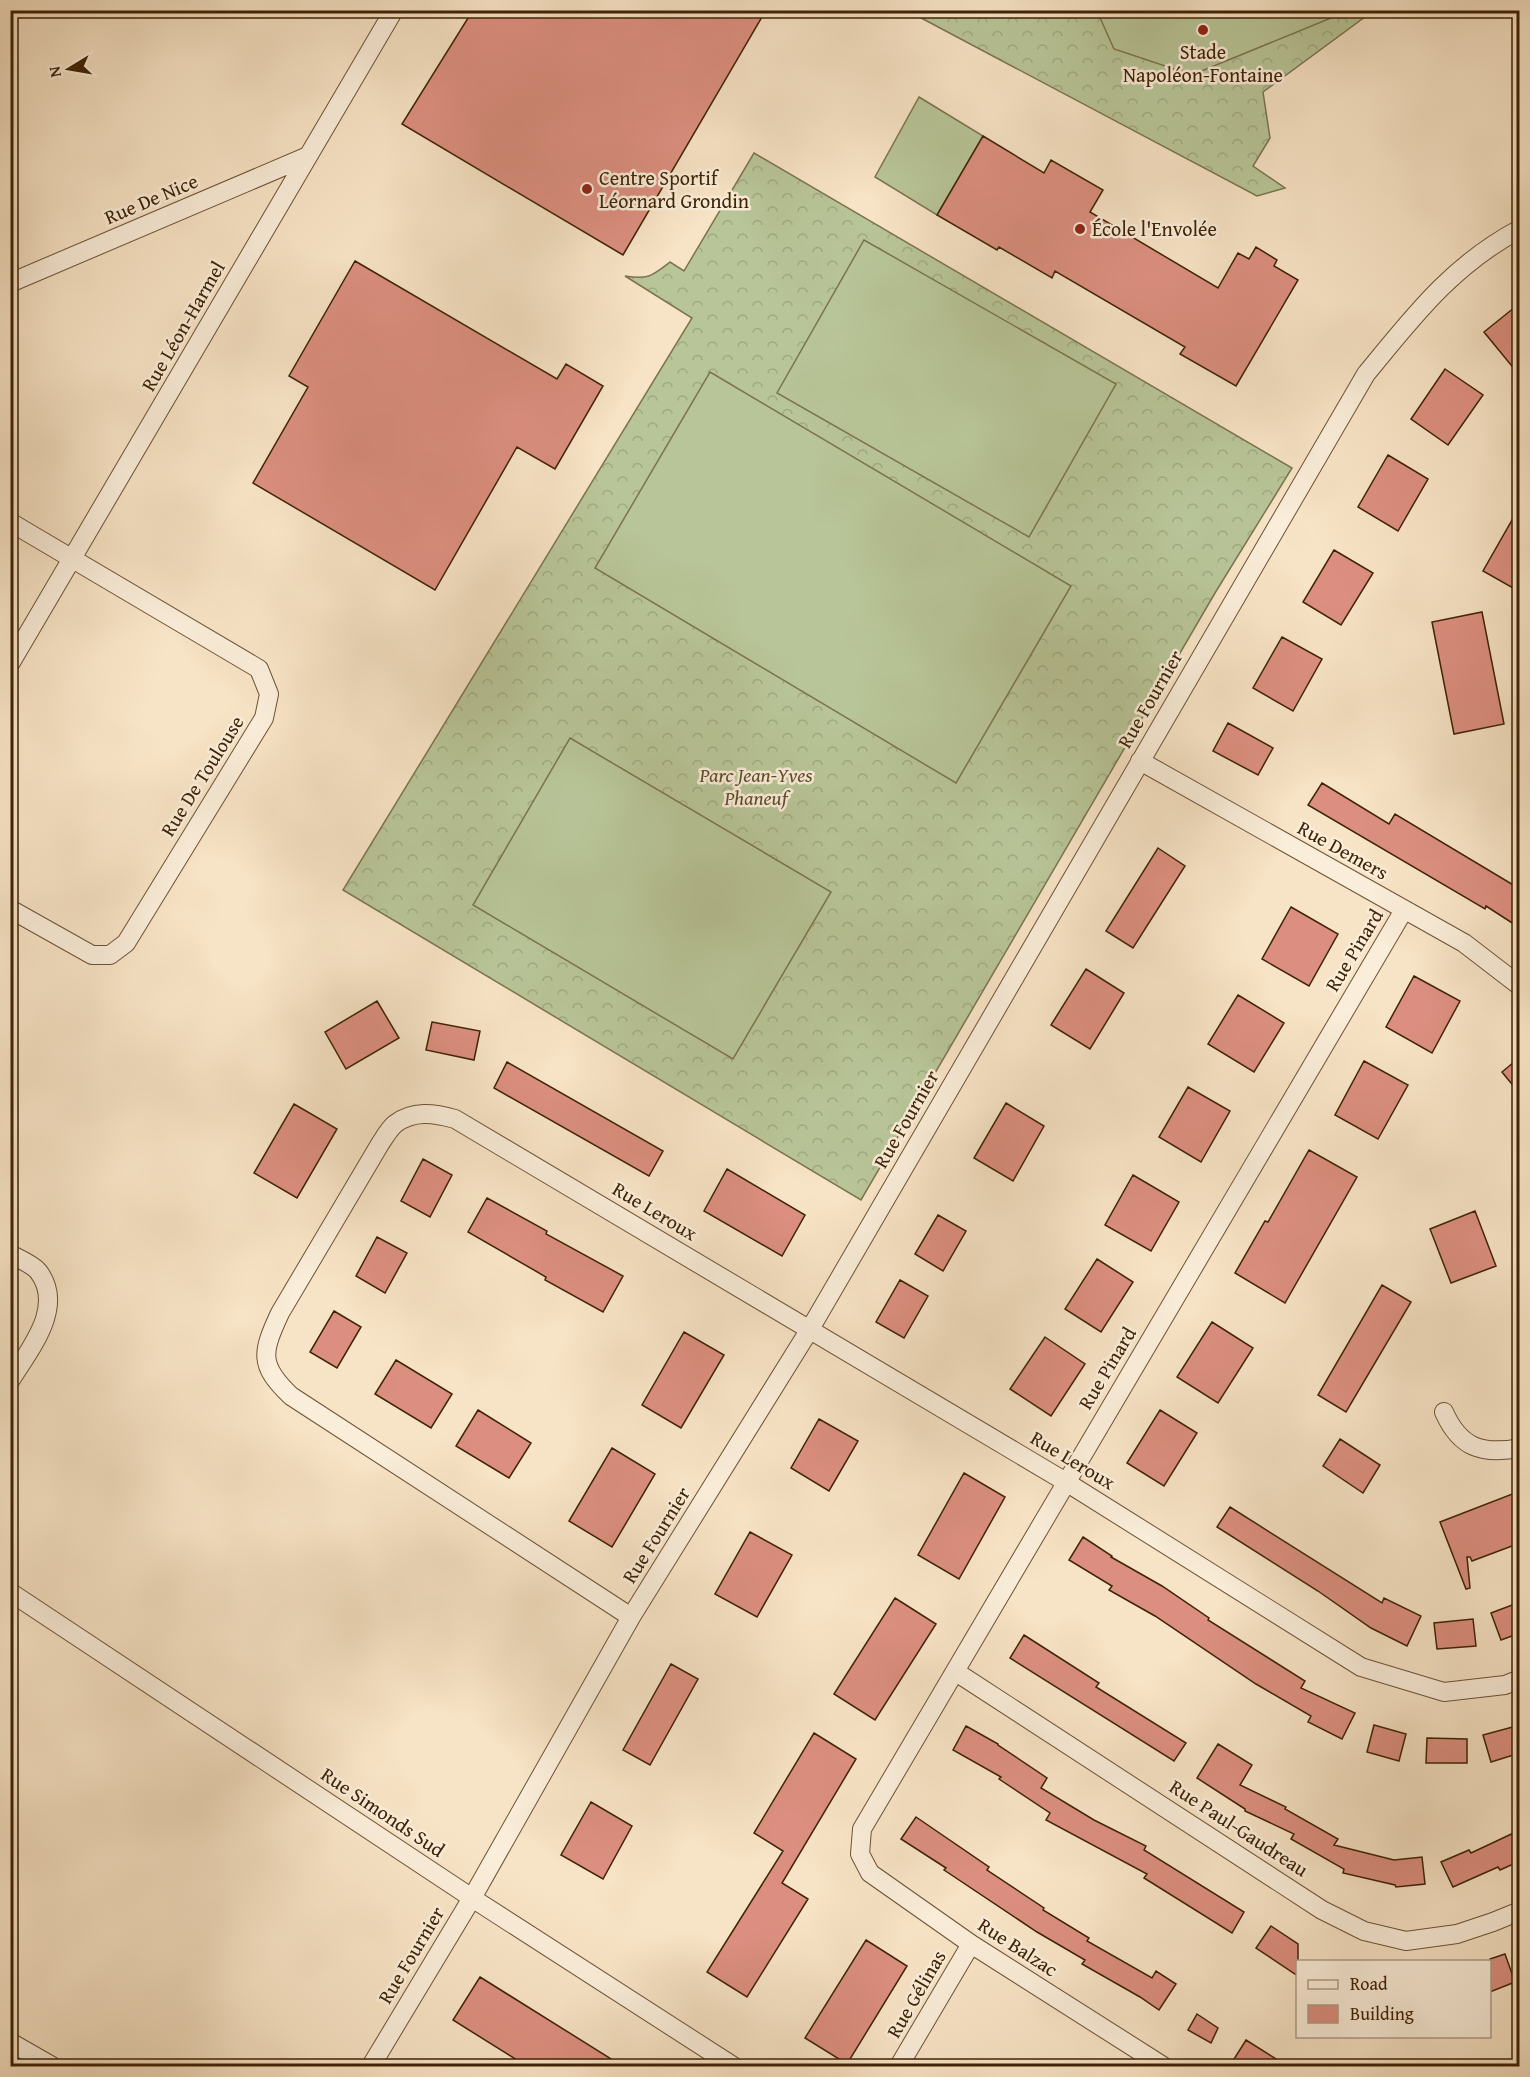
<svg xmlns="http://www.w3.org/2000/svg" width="1530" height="2077" font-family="'Gentium Book Plus',serif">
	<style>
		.forest { fill: url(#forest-crowns); stroke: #7b744e; stroke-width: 1.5 }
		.pitch { fill: #b8c598; stroke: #7b744e; stroke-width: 1.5 }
		.building { fill: #dc8f80; stroke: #3e2305; stroke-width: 1.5 }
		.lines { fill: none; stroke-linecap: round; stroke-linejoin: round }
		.minor-casing { stroke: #6c5335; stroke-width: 20 }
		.minor { stroke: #faedd9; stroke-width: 18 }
		.poi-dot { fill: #8f2418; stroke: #faedd9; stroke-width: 2 }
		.labels { text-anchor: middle; stroke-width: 5; stroke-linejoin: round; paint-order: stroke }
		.poi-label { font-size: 20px; fill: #3e2305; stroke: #faedd9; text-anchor: start }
		.street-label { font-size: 20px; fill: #3e2305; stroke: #faedd9 }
		.park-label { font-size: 20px; font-style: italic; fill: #5c4c2a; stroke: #faedd9 }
	</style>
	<defs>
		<pattern id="forest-crowns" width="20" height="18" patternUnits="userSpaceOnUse" patternTransform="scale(1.5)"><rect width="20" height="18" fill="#b8c598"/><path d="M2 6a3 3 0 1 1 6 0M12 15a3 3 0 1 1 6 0" fill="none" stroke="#9fa982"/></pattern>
	</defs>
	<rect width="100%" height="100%" fill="#f7e3c5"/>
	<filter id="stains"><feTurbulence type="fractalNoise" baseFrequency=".00333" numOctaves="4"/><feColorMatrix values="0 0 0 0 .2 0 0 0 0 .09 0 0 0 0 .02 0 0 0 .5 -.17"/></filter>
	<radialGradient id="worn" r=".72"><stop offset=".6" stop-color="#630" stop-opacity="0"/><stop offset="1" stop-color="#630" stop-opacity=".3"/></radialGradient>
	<path class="forest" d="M 908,11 L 1373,11 L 1263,92 L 1270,138 L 1253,166 L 1285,188 L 1257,196 Z
		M 754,153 L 1292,468 L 1215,593 L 861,1200 L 343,890 L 692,318 L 625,276 C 648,280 652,276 670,262 L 684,271 Z"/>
	<path class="pitch" d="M 1097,11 L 1348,11 L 1192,75 L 1114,49 Z
		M 919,97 L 983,136 L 937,215 L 875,177 Z
		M 864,240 L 1116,384 L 1029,537 L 777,393 Z
		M 710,372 L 1071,586 L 956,783 L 595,568 Z
		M 570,738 L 831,892 L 733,1059 L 473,905 Z"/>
	<path class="building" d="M 473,10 L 766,10 L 623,255 L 402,124 Z
		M 983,136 L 1044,173 L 1051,160 L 1103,190 L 1090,212 L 1218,288 L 1238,253 L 1249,259 L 1256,247 L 1277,260 L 1274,266 L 1298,280 L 1236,386 L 1180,354 L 1185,347 L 1055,271 L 1052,278 L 999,247 L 997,250 L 937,215 Z
		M 355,261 L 557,379 L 566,364 L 603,386 L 555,469 L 517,447 L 435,590 L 253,483 L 308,387 L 289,376 Z
		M 1520,303 L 1520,376 L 1484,332 Z
		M 1445,369 L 1483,395 L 1448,445 L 1411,419 Z
		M 1388,455 L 1428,479 L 1398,531 L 1358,507 Z
		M 1520,506 L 1520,592 L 1483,571 Z
		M 1334,550 L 1373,573 L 1341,625 L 1303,602 Z
		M 1482,612 L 1504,724 L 1454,734 L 1432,622 Z
		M 1282,637 L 1322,659 L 1293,711 L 1253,688 Z
		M 1228,723 L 1273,748 L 1258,775 L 1213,751 Z
		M 1322,783 L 1389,824 L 1395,814 L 1520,889 L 1520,928 L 1486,906 L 1485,909 L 1308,805 Z
		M 1158,848 L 1185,866 L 1133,948 L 1106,931 Z
		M 1291,907 L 1338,934 L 1309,986 L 1262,959 Z
		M 1086,969 L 1124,993 L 1090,1049 L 1051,1025 Z
		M 1414,976 L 1460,1001 L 1432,1053 L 1386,1027 Z
		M 1238,995 L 1284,1023 L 1254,1072 L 1208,1044 Z
		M 377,1001 L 399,1038 L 346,1069 L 325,1032 Z
		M 432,1022 L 480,1031 L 474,1060 L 426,1050 Z
		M 1520,1057 L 1520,1094 L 1502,1072 Z
		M 1364,1061 L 1408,1085 L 1378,1139 L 1335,1115 Z
		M 507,1062 L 663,1151 L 649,1176 L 494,1088 Z
		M 1188,1087 L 1230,1111 L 1201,1162 L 1159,1137 Z
		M 1006,1103 L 1044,1126 L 1013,1181 L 974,1158 Z
		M 294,1104 L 337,1129 L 297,1198 L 254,1173 Z
		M 1309,1150 L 1357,1177 L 1285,1303 L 1235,1273 L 1265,1221 L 1268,1222 Z
		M 423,1159 L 452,1175 L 430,1217 L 401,1201 Z
		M 727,1169 L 805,1215 L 782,1256 L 704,1211 Z
		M 1133,1175 L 1179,1202 L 1151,1251 L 1105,1225 Z
		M 487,1198 L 547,1231 L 546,1234 L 623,1276 L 603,1312 L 545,1280 L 546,1277 L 468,1232 Z
		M 1475,1211 L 1496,1266 L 1451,1283 L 1430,1229 Z
		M 938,1215 L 966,1231 L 943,1271 L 915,1254 Z
		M 377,1237 L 407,1253 L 385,1293 L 356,1276 Z
		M 1097,1259 L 1133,1282 L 1101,1332 L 1065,1309 Z
		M 900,1280 L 928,1296 L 904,1338 L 876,1322 Z
		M 1382,1285 L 1411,1302 L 1346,1412 L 1318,1395 Z
		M 334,1311 L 361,1327 L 337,1368 L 310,1352 Z
		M 1212,1322 L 1253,1348 L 1218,1403 L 1177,1377 Z
		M 684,1332 L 724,1355 L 681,1428 L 642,1405 Z
		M 1045,1337 L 1085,1364 L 1051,1416 L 1010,1389 Z
		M 396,1360 L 452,1394 L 431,1428 L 375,1394 Z
		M 478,1410 L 531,1443 L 509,1478 L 456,1446 Z
		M 1160,1410 L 1197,1433 L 1164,1486 L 1127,1463 Z
		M 819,1419 L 858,1441 L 829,1491 L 791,1468 Z
		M 1340,1439 L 1380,1465 L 1363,1493 L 1323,1466 Z
		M 612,1448 L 655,1474 L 612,1547 L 569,1521 Z
		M 964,1473 L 1005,1497 L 959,1579 L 918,1555 Z
		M 1520,1491 L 1520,1543 L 1472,1561 L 1470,1557 L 1467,1557 L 1470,1588 L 1466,1589 L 1440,1522 Z
		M 1230,1507 L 1382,1603 L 1384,1598 L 1421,1616 L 1407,1646 L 1371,1628 L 1318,1591 L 1217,1527 Z
		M 750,1532 L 792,1555 L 757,1617 L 715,1594 Z
		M 1083,1537 L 1112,1556 L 1111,1557 L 1162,1586 L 1209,1618 L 1208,1620 L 1305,1681 L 1301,1688 L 1355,1713 L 1342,1739 L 1308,1722 L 1311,1716 L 1256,1684 L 1155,1616 L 1109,1590 L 1112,1586 L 1069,1560 Z
		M 895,1598 L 936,1624 L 875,1720 L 834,1694 Z
		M 1520,1602 L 1520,1633 L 1501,1640 L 1491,1613 Z
		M 1473,1619 L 1476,1646 L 1437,1649 L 1434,1623 Z
		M 1024,1635 L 1099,1683 L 1096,1687 L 1186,1743 L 1174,1761 L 1010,1658 Z
		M 671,1664 L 698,1679 L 650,1765 L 623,1750 Z
		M 1374,1725 L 1406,1734 L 1399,1761 L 1367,1752 Z
		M 1520,1725 L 1520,1753 L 1491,1762 L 1483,1735 Z
		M 966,1726 L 998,1744 L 998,1745 L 1047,1778 L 1041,1788 L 1094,1820 L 1146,1846 L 1144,1850 L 1244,1912 L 1232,1933 L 1144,1878 L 1147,1874 L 1046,1820 L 1050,1813 L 999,1779 L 1001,1777 L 953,1750 Z
		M 814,1733 L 856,1759 L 782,1883 L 808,1899 L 747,1997 L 707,1972 L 783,1851 L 754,1833 Z
		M 1427,1738 L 1467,1739 L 1467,1763 L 1426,1763 Z
		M 1218,1744 L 1252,1765 L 1240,1785 L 1286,1807 L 1285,1809 L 1338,1839 L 1334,1845 L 1394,1860 L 1422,1857 L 1425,1884 L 1396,1887 L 1395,1885 L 1343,1873 L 1344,1869 L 1291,1839 L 1294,1834 L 1245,1811 L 1245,1809 L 1197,1778 Z
		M 591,1802 L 632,1826 L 603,1879 L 561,1855 Z
		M 916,1817 L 989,1867 L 987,1870 L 1044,1908 L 1043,1910 L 1089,1938 L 1087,1941 L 1152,1978 L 1156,1971 L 1176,1984 L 1159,2010 L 1140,1997 L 1082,1964 L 1085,1960 L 1037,1932 L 944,1870 L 946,1868 L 901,1839 Z
		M 1520,1830 L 1520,1861 L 1500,1870 L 1498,1867 L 1453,1887 L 1441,1862 L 1469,1850 L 1471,1853 Z
		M 1271,1926 L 1298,1944 L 1298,1976 L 1256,1948 Z
		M 866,1940 L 907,1966 L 847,2064 L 805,2038 Z
		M 1505,1954 L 1515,1982 L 1490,1992 L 1490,1959 Z
		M 480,1977 L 624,2067 L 528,2067 L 453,2020 Z
		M 1197,2014 L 1218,2028 L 1211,2043 L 1188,2030 Z
		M 1246,2040 L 1289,2067 L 1229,2067 Z"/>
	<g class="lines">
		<g class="minor-casing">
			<path id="minor" d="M 10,283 L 308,156
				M 10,522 L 259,669 L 269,694 L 264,718 L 126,943 L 110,955 L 92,955 L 10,909
				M 10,664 L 394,10
				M 1140,761 L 1464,943 L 1520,986
				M 10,1254 C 19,1259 32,1264 38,1271 C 66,1307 29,1350 10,1381
				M 1444,1412 C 1460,1448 1482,1455 1520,1448
				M 10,1592 L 472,1898 L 733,2066
				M 631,1617 L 291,1396 C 258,1365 262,1352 280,1313 L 380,1144 C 384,1138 389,1129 395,1124 C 413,1110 434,1113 455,1119 L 1066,1482 L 1361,1667 L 1444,1692 L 1505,1685 L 1520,1679
				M 956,1672 L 1322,1910 L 1364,1931 L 1406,1941 L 1457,1934 L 1493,1922 L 1520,1911
				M 10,2042 L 52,2066
				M 371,2066 L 472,1898 L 631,1617 L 810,1329 L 1366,374 C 1413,317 1452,265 1520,229
				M 899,2066 L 971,1944
				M 1163,2066 L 971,1944 L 870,1873 L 860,1854 L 862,1829 L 1404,910"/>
		</g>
		<use href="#minor" class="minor"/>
	</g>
	<g class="poi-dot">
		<circle cx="1203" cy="30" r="6"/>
		<circle cx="587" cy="189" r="6"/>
		<circle cx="1080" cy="229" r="6"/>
	</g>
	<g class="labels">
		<g class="poi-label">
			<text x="1203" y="59" text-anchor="middle">Stade<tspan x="1203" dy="23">Napoléon-Fontaine</tspan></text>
			<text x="599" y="185">Centre Sportif<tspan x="599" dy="23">Léornard Grondin</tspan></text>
			<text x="1092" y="236">École l'Envolée</text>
		</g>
		<g class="street-label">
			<text transform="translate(151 199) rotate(-23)" y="7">Rue De Nice</text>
			<text transform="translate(183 326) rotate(-60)" y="7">Rue Léon-Harmel</text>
			<text transform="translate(1150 699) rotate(-60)" y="7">Rue Fournier</text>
			<text transform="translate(202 776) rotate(-58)" y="7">Rue De Toulouse</text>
			<text transform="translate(1343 850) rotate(29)" y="7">Rue Demers</text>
			<text transform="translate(1354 950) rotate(-59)" y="7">Rue Pinard</text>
			<text transform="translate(906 1119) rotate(-60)" y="7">Rue Fournier</text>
			<text transform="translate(655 1211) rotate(31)" y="7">Rue Leroux</text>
			<text transform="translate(1107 1368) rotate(-59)" y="7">Rue Pinard</text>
			<text transform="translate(1073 1460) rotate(31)" y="7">Rue Leroux</text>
			<text transform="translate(656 1535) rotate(-58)" y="7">Rue Fournier</text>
			<text transform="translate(383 1812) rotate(34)" y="7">Rue Simonds Sud</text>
			<text transform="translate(1239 1828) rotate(33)" y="7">Rue Paul-Gaudreau</text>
			<text transform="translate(1018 1947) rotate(33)" y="7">Rue Balzac</text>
			<text transform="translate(411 1955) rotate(-59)" y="7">Rue Fournier</text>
			<text transform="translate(916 1994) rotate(-60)" y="7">Rue Gélinas</text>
		</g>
		<g class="park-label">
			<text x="756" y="782">Parc Jean-Yves<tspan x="756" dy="23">Phaneuf</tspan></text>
		</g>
	</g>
	<rect width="1530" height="2077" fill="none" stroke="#f7e3c5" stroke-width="36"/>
	<rect x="12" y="12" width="1506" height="2053" fill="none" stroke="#3e2305" stroke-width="3"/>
	<rect x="18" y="18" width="1494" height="2041" fill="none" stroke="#3e2305" stroke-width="1.5"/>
	<rect x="1296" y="1960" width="195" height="78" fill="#faedd9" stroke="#af9c84" stroke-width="1.5"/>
	<rect x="1308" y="1980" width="30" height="9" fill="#faedd9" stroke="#af9c84" stroke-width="1.5"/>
	<text x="1350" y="1990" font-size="18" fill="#3e2305">Road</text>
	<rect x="1308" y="2005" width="30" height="18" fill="#dc8f80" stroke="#af9c84" stroke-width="1.5"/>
	<text x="1350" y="2020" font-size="18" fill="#3e2305">Building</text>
	<g transform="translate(69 69) rotate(259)" stroke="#faedd9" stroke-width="4.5" paint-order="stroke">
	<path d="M0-4.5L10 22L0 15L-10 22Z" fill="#3e2305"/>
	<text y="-9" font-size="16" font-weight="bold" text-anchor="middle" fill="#3e2305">N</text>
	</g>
	<rect width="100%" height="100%" filter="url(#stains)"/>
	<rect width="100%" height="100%" fill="url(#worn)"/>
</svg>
